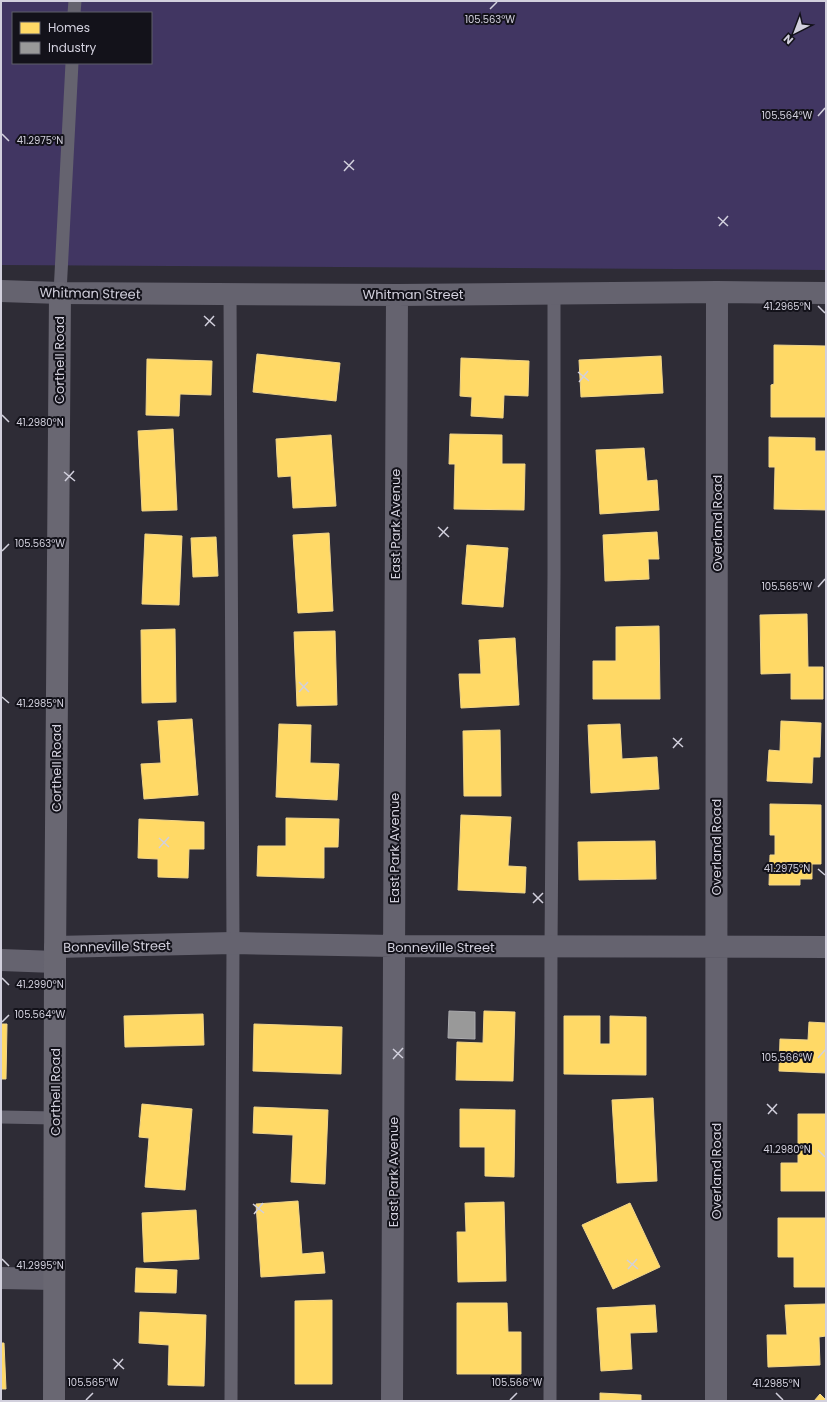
<svg xmlns="http://www.w3.org/2000/svg" width="827" height="1402" font-family="Poppins,sans-serif">
	<style>
		.green { fill: #413662; fill-rule: evenodd }
		.homes { fill: #ffd966; stroke: #f2d68a }
		.industry { fill: #999; stroke: #aaaaad }
		.lines { fill: none; stroke-linecap: round; stroke-linejoin: round }
		.lane { stroke: #65636f; stroke-width: 13 }
		.street { stroke: #65636f; stroke-width: 22 }
		.secondary { stroke: #696772; stroke-width: 22 }
		.ticks { fill: none; stroke: #d2d0dd; stroke-width: 1.5 }
		.labels { text-anchor: middle; stroke-width: 4; stroke-linejoin: round; paint-order: stroke }
		.street-label { font-size: 13px; fill: #d2d0dd; stroke: #13121a }
		.ticks-label { font-size: 10px; text-anchor: middle; fill: #d2d0dd; stroke: #13121a; stroke-width: 4; stroke-linejoin: round; paint-order: stroke }
	</style>
	<rect width="100%" height="100%" fill="#2e2c36"/>
	<path class="green" d="M 1,1 L 826,1 L 826,270 L 1,265 ZM 13,13 L 151,13 L 151,63 L 13,63 Z"/>
	<path class="homes" d="M 774,345 L 826,346 L 826,417 L 771,417 L 771,385 L 774,384 Z
		M 257,354 L 340,363 L 336,401 L 253,392 Z
		M 661,356 L 663,393 L 581,397 L 579,360 Z
		M 461,358 L 529,361 L 528,396 L 504,395 L 503,418 L 471,416 L 472,397 L 460,396 Z
		M 147,359 L 212,361 L 211,395 L 180,394 L 179,416 L 146,415 Z
		M 173,429 L 177,510 L 142,511 L 138,431 Z
		M 450,434 L 502,435 L 502,464 L 525,464 L 524,510 L 454,509 L 455,464 L 449,464 Z
		M 331,435 L 336,506 L 293,508 L 291,476 L 278,477 L 276,439 Z
		M 769,437 L 815,438 L 815,451 L 826,451 L 826,510 L 774,509 L 775,467 L 769,467 Z
		M 644,448 L 647,481 L 657,480 L 659,510 L 600,514 L 596,450 Z
		M 657,532 L 659,559 L 648,559 L 649,579 L 605,581 L 603,535 Z
		M 329,533 L 333,611 L 298,613 L 293,535 Z
		M 145,534 L 182,536 L 179,605 L 142,604 Z
		M 216,537 L 218,576 L 193,577 L 191,538 Z
		M 467,545 L 508,548 L 503,607 L 462,604 Z
		M 807,614 L 808,667 L 823,667 L 823,699 L 791,699 L 791,673 L 761,674 L 760,615 Z
		M 659,626 L 660,699 L 593,699 L 593,661 L 616,661 L 616,627 Z
		M 175,629 L 176,702 L 142,703 L 141,630 Z
		M 335,631 L 337,705 L 297,706 L 294,632 Z
		M 515,638 L 519,705 L 461,708 L 459,674 L 481,674 L 479,640 Z
		M 192,719 L 198,795 L 144,799 L 141,764 L 161,763 L 158,721 Z
		M 781,721 L 821,723 L 820,757 L 813,757 L 812,783 L 767,781 L 769,750 L 780,751 Z
		M 279,724 L 311,725 L 310,763 L 339,764 L 337,800 L 276,797 Z
		M 620,724 L 622,759 L 657,757 L 659,789 L 591,793 L 588,725 Z
		M 500,730 L 501,796 L 464,796 L 463,731 Z
		M 770,804 L 821,805 L 821,864 L 812,864 L 812,879 L 800,879 L 800,885 L 769,885 L 770,855 L 775,855 L 775,835 L 770,835 Z
		M 461,815 L 511,817 L 508,866 L 526,867 L 525,893 L 458,890 Z
		M 286,818 L 339,819 L 338,847 L 324,847 L 324,878 L 257,876 L 258,846 L 286,846 Z
		M 139,819 L 204,822 L 204,849 L 189,849 L 188,878 L 158,877 L 158,859 L 138,858 Z
		M 655,841 L 656,879 L 579,880 L 578,842 Z
		M 484,1011 L 515,1012 L 513,1081 L 456,1080 L 457,1042 L 483,1043 Z
		M 203,1014 L 204,1045 L 125,1047 L 124,1016 Z
		M 564,1016 L 600,1016 L 600,1044 L 610,1044 L 610,1016 L 646,1017 L 646,1075 L 564,1074 Z
		M 809,1022 L 826,1023 L 826,1073 L 779,1071 L 780,1039 L 808,1040 Z
		M 1,1024 L 7,1024 L 6,1079 L 1,1079 Z
		M 254,1024 L 342,1027 L 341,1074 L 253,1071 Z
		M 653,1098 L 657,1181 L 617,1183 L 612,1100 Z
		M 142,1104 L 192,1109 L 185,1190 L 145,1187 L 149,1138 L 139,1137 Z
		M 254,1107 L 328,1110 L 325,1184 L 291,1182 L 293,1135 L 253,1133 Z
		M 460,1109 L 515,1110 L 514,1177 L 485,1176 L 485,1147 L 460,1147 Z
		M 798,1114 L 826,1114 L 826,1191 L 781,1191 L 781,1163 L 798,1163 Z
		M 298,1201 L 302,1254 L 323,1252 L 325,1273 L 261,1277 L 256,1204 Z
		M 504,1202 L 506,1281 L 458,1282 L 457,1232 L 466,1232 L 465,1203 Z
		M 630,1203 L 660,1267 L 613,1289 L 582,1225 Z
		M 196,1210 L 199,1259 L 144,1262 L 142,1213 Z
		M 778,1218 L 826,1218 L 826,1287 L 794,1287 L 794,1257 L 778,1257 Z
		M 136,1268 L 177,1270 L 176,1293 L 135,1292 Z
		M 332,1300 L 332,1384 L 295,1384 L 295,1301 Z
		M 457,1303 L 507,1303 L 508,1332 L 521,1332 L 521,1374 L 457,1374 Z
		M 826,1304 L 826,1336 L 819,1337 L 820,1365 L 768,1367 L 767,1335 L 787,1335 L 785,1305 Z
		M 655,1305 L 657,1332 L 630,1333 L 632,1369 L 601,1371 L 597,1308 Z
		M 140,1312 L 206,1315 L 204,1386 L 168,1385 L 169,1345 L 139,1343 Z
		M 1,1343 L 4,1343 L 6,1389 L 1,1389 Z
		M 600,1393 L 641,1395 L 641,1401 L 600,1401 Z
		M 820,1394 L 826,1400 L 826,1401 L 814,1401 Z"/>
	<path class="industry" d="M 449,1011 L 475,1012 L 475,1039 L 448,1038 Z"/>
	<g class="lines">
		<path class="lane" d="M 74,13 L 75,1
			M 60,293 L 72,63
			M 230,293 L 233,943 L 231,1401
			M 1,1117 L 55,1118
			M 550,1401 L 551,947 L 554,575 L 554,294"/>
		<path class="street" d="M 1,291 L 60,293 L 397,295 L 717,292 L 826,293
			M 55,947 L 233,943 L 393,946 L 826,947
			M 1,960 L 55,962
			M 1,1278 L 54,1279
			M 392,1401 L 397,295
			M 716,1401 L 717,292"/>
		<path class="secondary" d="M 54,1401 L 55,962 L 60,293"/>
	</g>
	<path class="ticks" d="M 490,9 L 497,2M 818,116 L 825,108M 2,134 L 9,141M 344,161 L 354,170M 344,171 L 354,160M 718,217 L 728,226M 719,226 L 728,216M 818,306 L 825,313M 204,316 L 215,326M 205,326 L 214,316M 578,372 L 589,381M 579,382 L 588,371M 2,415 L 9,422M 64,472 L 75,481M 65,481 L 74,471M 438,527 L 449,537M 439,537 L 448,527M 2,551 L 9,544M 818,587 L 825,579M 299,682 L 309,692M 299,692 L 308,682M 2,697 L 9,703M 673,738 L 683,747M 673,748 L 682,738M 159,838 L 169,847M 159,848 L 169,837M 818,869 L 825,875M 533,893 L 543,903M 533,903 L 543,893M 2,978 L 9,985M 2,1022 L 9,1015M 393,1049 L 403,1058M 818,1058 L 825,1050M 393,1059 L 403,1048M 767,1104 L 777,1114M 768,1114 L 777,1104M 818,1150 L 825,1157M 253,1204 L 264,1213M 254,1214 L 263,1203M 2,1259 L 9,1266M 627,1260 L 638,1269M 628,1269 L 637,1259M 113,1359 L 124,1369M 114,1369 L 123,1359M 776,1393 L 783,1400M 86,1400 L 93,1393M 510,1400 L 517,1393"/>
	<g class="labels">
		<g class="street-label">
			<text transform="translate(90 293) rotate(1)" y="5">Whitman Street</text>
			<text x="413" y="299">Whitman Street</text>
			<text transform="translate(59 360) rotate(-90)" y="5">Corthell Road</text>
			<text transform="translate(717 523) rotate(-90)" y="5">Overland Road</text>
			<text transform="translate(395 524) rotate(-90)" y="5">East Park Avenue</text>
			<text transform="translate(56 768) rotate(-90)" y="5">Corthell Road</text>
			<text transform="translate(716 847) rotate(-90)" y="5">Overland Road</text>
			<text transform="translate(394 848) rotate(-90)" y="5">East Park Avenue</text>
			<text transform="translate(117 946) rotate(-1)" y="5">Bonneville Street</text>
			<text x="441" y="952">Bonneville Street</text>
			<text transform="translate(55 1092) rotate(-90)" y="5">Corthell Road</text>
			<text transform="translate(716 1171) rotate(-90)" y="5">Overland Road</text>
			<text transform="translate(393 1172) rotate(-90)" y="5">East Park Avenue</text>
		</g>
	</g>
	<g class="ticks-label">
		<text x="490" y="23">105.563°W</text>
		<text x="787" y="119">105.564°W</text>
		<text x="40" y="144">41.2975°N</text>
		<text x="787" y="310">41.2965°N</text>
		<text x="40" y="426">41.2980°N</text>
		<text x="40" y="547">105.563°W</text>
		<text x="787" y="590">105.565°W</text>
		<text x="40" y="707">41.2985°N</text>
		<text x="787" y="872">41.2975°N</text>
		<text x="40" y="988">41.2990°N</text>
		<text x="40" y="1018">105.564°W</text>
		<text x="787" y="1061">105.566°W</text>
		<text x="787" y="1153">41.2980°N</text>
		<text x="40" y="1269">41.2995°N</text>
		<text x="93" y="1386">105.565°W</text>
		<text x="517" y="1386">105.566°W</text>
		<text x="776" y="1387">41.2985°N</text>
	</g>
	<rect width="827" height="1402" fill="none" stroke="#d2d0dd" stroke-width="4"/>
	<rect x="12" y="12" width="140" height="52" fill="#13121a" stroke="#5f5e68"/>
	<rect x="20" y="22" width="20" height="12" fill="#ffd966" stroke="#5f5e68"/>
	<text x="48" y="32" font-size="12" fill="#d2d0dd">Homes</text>
	<rect x="20" y="42" width="20" height="12" fill="#999999" stroke="#5f5e68"/>
	<text x="48" y="52" font-size="12" fill="#d2d0dd">Industry</text>
	<g transform="translate(795 32) rotate(222)" stroke="#13121a" stroke-width="3" paint-order="stroke">
	<path d="M0-3L7 15L0 10L-7 15Z" fill="#d2d0dd"/>
	<text y="-6" font-size="11" font-weight="bold" text-anchor="middle" fill="#d2d0dd">N</text>
	</g>
</svg>
